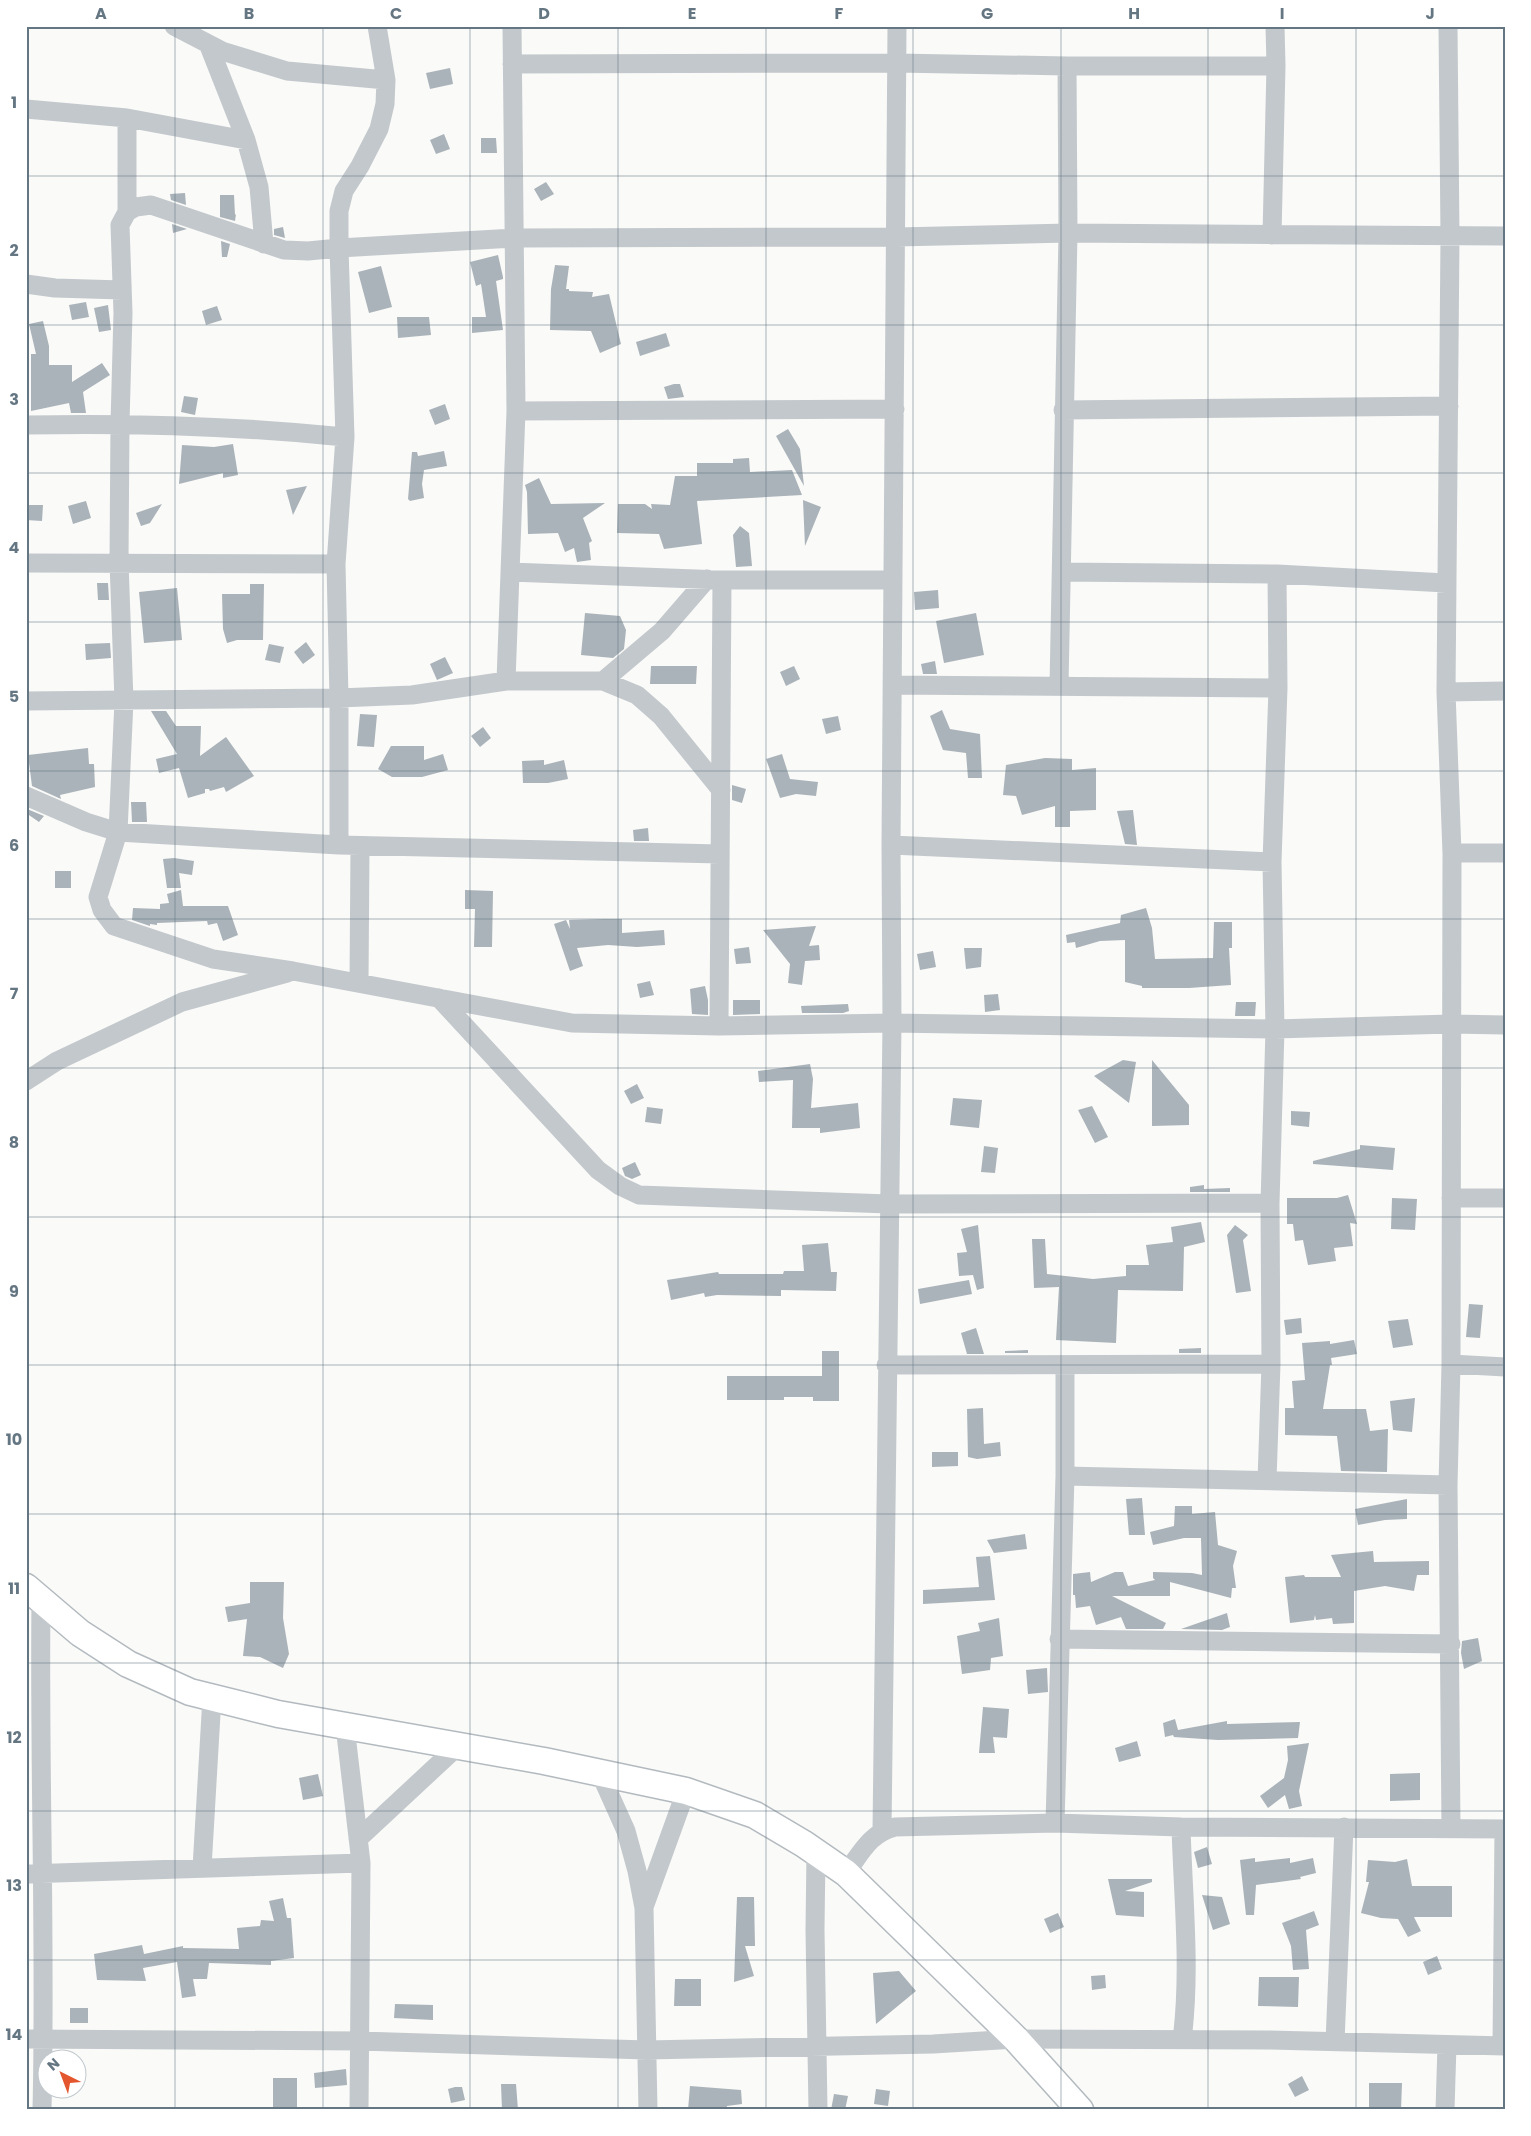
<svg xmlns="http://www.w3.org/2000/svg" width="1531" height="2136" font-family="Poppins,sans-serif">
	<style>
		.building { fill: #aab3b9 }
		.lines { fill: none; stroke-linecap: round; stroke-linejoin: round }
		.secondary-casing { stroke: #b3babf; stroke-width: 29 }
		.minor { stroke: #c3c8cc; stroke-width: 19 }
		.secondary { stroke: #fff; stroke-width: 26 }
		.grid { fill: none; stroke: #657683; stroke-width: 1; stroke-opacity: 0.55 }
		.neatline { fill: none; stroke: #657683; stroke-width: 2 }
		.grid-label { font-size: 16px; text-anchor: middle; font-weight: bold; fill: #657683 }
	</style>
	<rect width="100%" height="100%" fill="#fafaf8"/>
	<path class="building" d="M 450,68 L 453,84 L 430,89 L 426,73 Z
		M 444,134 L 450,149 L 436,154 L 430,140 Z
		M 481,138 L 496,138 L 497,153 L 481,153 Z
		M 546,182 L 554,194 L 541,201 L 534,189 Z
		M 185,193 L 186,205 L 171,200 L 170,194 Z
		M 220,195 L 234,195 L 235,215 L 236,214 L 235,221 L 220,217 Z
		M 172,224 L 187,229 L 173,233 Z
		M 283,227 L 285,238 L 274,235 L 274,229 Z
		M 221,241 L 230,244 L 227,257 L 222,257 Z
		M 498,255 L 503,277 L 503,279 L 496,281 L 503,330 L 472,333 L 472,317 L 486,317 L 481,284 L 476,286 L 470,262 Z
		M 555,265 L 569,266 L 566,289 L 569,289 L 569,291 L 593,292 L 592,297 L 609,294 L 621,344 L 600,353 L 591,331 L 550,330 L 551,289 Z
		M 381,266 L 392,307 L 369,313 L 358,272 Z
		M 86,302 L 89,317 L 72,320 L 69,305 Z
		M 108,305 L 111,330 L 99,332 L 94,308 Z
		M 217,306 L 222,320 L 206,325 L 202,311 Z
		M 397,317 L 429,317 L 431,335 L 398,338 Z
		M 43,321 L 49,346 L 49,365 L 72,365 L 72,382 L 102,363 L 110,375 L 83,392 L 86,413 L 71,413 L 69,403 L 31,411 L 31,354 L 36,354 L 29,324 Z
		M 666,333 L 670,346 L 640,356 L 636,342 Z
		M 674,384 L 680,384 L 684,397 L 668,399 L 664,387 Z
		M 184,396 L 198,398 L 195,415 L 181,412 Z
		M 445,404 L 450,419 L 435,425 L 429,410 Z
		M 788,429 L 800,449 L 804,486 L 776,436 Z
		M 233,444 L 238,475 L 223,478 L 223,473 L 179,484 L 182,445 L 214,447 Z
		M 444,451 L 447,466 L 424,470 L 422,484 L 424,498 L 410,501 L 408,499 L 412,452 L 417,452 L 418,456 Z
		M 749,458 L 750,472 L 792,470 L 802,495 L 697,501 L 702,544 L 664,549 L 659,534 L 617,533 L 618,504 L 645,504 L 652,509 L 651,504 L 670,505 L 675,476 L 697,476 L 697,463 L 733,463 L 733,459 Z
		M 539,478 L 551,504 L 605,503 L 583,518 L 592,541 L 589,543 L 591,560 L 577,562 L 574,548 L 565,552 L 558,533 L 528,534 L 527,492 L 525,485 Z
		M 307,486 L 293,515 L 286,490 Z
		M 803,500 L 821,507 L 805,546 Z
		M 86,501 L 91,518 L 73,524 L 68,506 Z
		M 162,504 L 150,523 L 141,526 L 136,513 Z
		M 26,505 L 43,505 L 42,521 L 26,520 Z
		M 740,526 L 749,533 L 752,566 L 736,567 L 733,535 Z
		M 97,583 L 108,583 L 109,600 L 98,600 Z
		M 250,584 L 264,584 L 263,640 L 237,640 L 227,643 L 223,629 L 222,594 L 250,594 Z
		M 177,588 L 182,640 L 144,643 L 139,592 Z
		M 938,590 L 939,608 L 915,610 L 914,592 Z
		M 585,613 L 620,616 L 626,630 L 624,649 L 613,658 L 581,655 Z
		M 976,613 L 984,655 L 944,663 L 936,621 Z
		M 306,642 L 315,655 L 303,664 L 294,652 Z
		M 110,643 L 111,658 L 86,660 L 85,644 Z
		M 269,644 L 284,647 L 280,663 L 265,660 Z
		M 445,657 L 453,673 L 437,680 L 430,664 Z
		M 935,661 L 937,674 L 923,674 L 921,664 Z
		M 651,666 L 697,666 L 696,684 L 650,684 Z
		M 794,666 L 800,679 L 786,686 L 780,672 Z
		M 942,710 L 950,729 L 980,734 L 982,778 L 968,778 L 966,753 L 943,750 L 930,716 Z
		M 151,711 L 166,711 L 176,726 L 201,726 L 200,756 L 226,737 L 254,776 L 226,792 L 224,787 L 210,791 L 209,789 L 205,789 L 205,793 L 188,798 L 179,768 L 159,773 L 156,759 L 177,754 Z
		M 360,714 L 377,715 L 374,747 L 357,746 Z
		M 838,716 L 841,730 L 826,734 L 822,719 Z
		M 483,727 L 491,738 L 480,747 L 471,736 Z
		M 391,746 L 424,746 L 424,760 L 443,754 L 448,770 L 422,777 L 392,777 L 378,769 Z
		M 88,748 L 89,764 L 94,764 L 95,787 L 60,795 L 61,799 L 32,786 L 28,755 Z
		M 782,754 L 790,779 L 818,782 L 816,796 L 796,794 L 780,798 L 766,759 Z
		M 1045,758 L 1072,759 L 1072,770 L 1096,768 L 1096,810 L 1070,811 L 1070,827 L 1055,827 L 1055,806 L 1022,815 L 1016,796 L 1003,795 L 1006,765 Z
		M 544,760 L 544,765 L 564,760 L 568,779 L 548,783 L 523,783 L 522,761 Z
		M 732,785 L 746,789 L 742,803 L 732,800 Z
		M 131,802 L 146,802 L 147,822 L 132,822 Z
		M 27,809 L 44,816 L 39,822 L 26,813 Z
		M 1133,810 L 1137,845 L 1125,844 L 1117,811 Z
		M 648,828 L 649,841 L 634,841 L 633,830 Z
		M 174,858 L 194,861 L 192,875 L 179,873 L 181,888 L 167,888 L 163,859 Z
		M 55,871 L 71,871 L 71,888 L 55,888 Z
		M 181,890 L 183,906 L 228,906 L 238,935 L 223,941 L 217,923 L 208,925 L 207,921 L 157,923 L 157,925 L 150,924 L 150,926 L 132,920 L 133,908 L 160,909 L 160,904 L 169,903 L 167,894 Z
		M 465,890 L 493,891 L 492,947 L 474,947 L 475,909 L 465,909 Z
		M 1146,908 L 1152,928 L 1155,959 L 1213,958 L 1214,922 L 1232,922 L 1232,948 L 1229,948 L 1231,985 L 1189,988 L 1142,988 L 1142,986 L 1125,982 L 1125,940 L 1100,941 L 1076,948 L 1075,942 L 1067,943 L 1066,935 L 1120,923 L 1121,915 Z
		M 603,919 L 622,919 L 622,933 L 664,930 L 665,945 L 637,947 L 608,945 L 577,948 L 583,966 L 570,971 L 554,924 L 566,920 L 570,929 L 569,920 Z
		M 816,926 L 809,946 L 819,945 L 820,960 L 805,961 L 802,985 L 788,983 L 790,964 L 763,930 Z
		M 749,947 L 751,963 L 736,964 L 734,949 Z
		M 964,948 L 982,948 L 981,967 L 966,969 Z
		M 933,951 L 936,967 L 920,970 L 917,954 Z
		M 650,981 L 654,995 L 640,998 L 637,984 Z
		M 705,986 L 708,1000 L 708,1015 L 692,1014 L 690,989 Z
		M 998,994 L 1000,1010 L 985,1012 L 984,995 Z
		M 733,1000 L 760,1000 L 760,1014 L 733,1015 Z
		M 1236,1002 L 1256,1002 L 1255,1016 L 1235,1016 Z
		M 848,1004 L 849,1011 L 843,1013 L 802,1013 L 801,1006 Z
		M 1123,1060 L 1136,1062 L 1129,1103 L 1094,1076 Z
		M 1152,1060 L 1189,1105 L 1189,1125 L 1152,1126 Z
		M 810,1064 L 813,1079 L 811,1108 L 858,1103 L 860,1128 L 820,1133 L 820,1128 L 792,1128 L 793,1080 L 759,1082 L 758,1071 Z
		M 637,1084 L 644,1098 L 631,1104 L 624,1091 Z
		M 953,1098 L 982,1100 L 979,1128 L 950,1125 Z
		M 1092,1106 L 1108,1137 L 1095,1143 L 1078,1110 Z
		M 647,1107 L 663,1109 L 661,1124 L 645,1122 Z
		M 1291,1111 L 1310,1112 L 1309,1127 L 1291,1125 Z
		M 1360,1145 L 1395,1148 L 1393,1170 L 1313,1164 L 1313,1161 L 1360,1149 Z
		M 984,1146 L 998,1148 L 995,1173 L 981,1172 Z
		M 635,1162 L 641,1175 L 632,1179 L 625,1176 L 622,1168 Z
		M 1204,1185 L 1204,1189 L 1230,1188 L 1230,1192 L 1190,1192 L 1190,1187 Z
		M 1348,1195 L 1357,1224 L 1350,1223 L 1353,1246 L 1334,1248 L 1336,1261 L 1308,1265 L 1303,1240 L 1295,1241 L 1293,1224 L 1287,1224 L 1287,1198 L 1337,1198 Z
		M 1392,1198 L 1417,1199 L 1415,1230 L 1391,1229 Z
		M 1201,1222 L 1205,1242 L 1184,1247 L 1183,1291 L 1118,1290 L 1116,1343 L 1056,1340 L 1059,1287 L 1034,1288 L 1032,1239 L 1045,1239 L 1047,1274 L 1093,1279 L 1126,1276 L 1126,1265 L 1149,1265 L 1146,1245 L 1173,1242 L 1171,1227 Z
		M 978,1225 L 984,1288 L 977,1290 L 973,1275 L 959,1276 L 957,1253 L 967,1252 L 961,1229 Z
		M 1235,1225 L 1248,1235 L 1243,1240 L 1251,1291 L 1236,1293 L 1227,1235 Z
		M 828,1243 L 831,1272 L 837,1272 L 836,1291 L 781,1290 L 781,1296 L 717,1295 L 705,1297 L 704,1293 L 671,1300 L 667,1280 L 718,1272 L 719,1274 L 783,1274 L 784,1271 L 804,1271 L 802,1245 Z
		M 969,1280 L 972,1294 L 920,1304 L 918,1289 Z
		M 1469,1304 L 1483,1305 L 1480,1338 L 1466,1337 Z
		M 1301,1318 L 1302,1333 L 1286,1335 L 1284,1320 Z
		M 1408,1319 L 1413,1345 L 1393,1348 L 1388,1321 Z
		M 976,1328 L 984,1354 L 967,1354 L 961,1333 Z
		M 1354,1340 L 1357,1354 L 1331,1358 L 1332,1365 L 1330,1365 L 1323,1409 L 1366,1409 L 1370,1431 L 1388,1429 L 1387,1472 L 1341,1471 L 1337,1436 L 1285,1435 L 1285,1408 L 1294,1408 L 1292,1381 L 1305,1380 L 1302,1343 L 1330,1341 L 1330,1344 Z
		M 1201,1348 L 1201,1353 L 1179,1353 L 1179,1349 Z
		M 1028,1350 L 1028,1353 L 1005,1353 L 1005,1351 Z
		M 822,1351 L 839,1351 L 839,1401 L 813,1401 L 813,1397 L 784,1397 L 784,1400 L 727,1400 L 727,1376 L 822,1376 Z
		M 1415,1398 L 1412,1432 L 1393,1430 L 1390,1401 Z
		M 983,1408 L 984,1444 L 1000,1442 L 1001,1456 L 977,1459 L 968,1457 L 967,1409 Z
		M 932,1452 L 958,1452 L 958,1466 L 932,1467 Z
		M 1142,1498 L 1145,1535 L 1129,1535 L 1126,1499 Z
		M 1407,1499 L 1407,1519 L 1385,1520 L 1358,1525 L 1355,1509 Z
		M 1175,1506 L 1192,1506 L 1192,1514 L 1215,1512 L 1218,1545 L 1237,1551 L 1233,1566 L 1236,1588 L 1232,1588 L 1231,1598 L 1170,1582 L 1170,1596 L 1112,1596 L 1166,1623 L 1163,1629 L 1126,1629 L 1121,1617 L 1096,1625 L 1090,1606 L 1076,1608 L 1075,1595 L 1073,1595 L 1073,1574 L 1090,1572 L 1091,1582 L 1115,1572 L 1123,1572 L 1128,1586 L 1155,1580 L 1153,1578 L 1153,1572 L 1192,1573 L 1202,1575 L 1201,1538 L 1184,1538 L 1153,1545 L 1150,1532 L 1174,1526 Z
		M 1025,1534 L 1027,1549 L 994,1553 L 987,1540 Z
		M 1373,1551 L 1374,1562 L 1429,1561 L 1429,1575 L 1417,1575 L 1414,1591 L 1385,1586 L 1354,1591 L 1354,1623 L 1333,1624 L 1332,1618 L 1316,1620 L 1315,1615 L 1314,1620 L 1290,1623 L 1285,1577 L 1304,1575 L 1305,1577 L 1341,1577 L 1331,1555 Z
		M 990,1556 L 995,1600 L 923,1604 L 923,1590 L 979,1587 L 976,1557 Z
		M 250,1582 L 284,1582 L 283,1618 L 289,1654 L 283,1668 L 260,1657 L 243,1656 L 247,1619 L 228,1622 L 225,1607 L 250,1603 Z
		M 1227,1613 L 1230,1627 L 1222,1630 L 1181,1629 Z
		M 999,1618 L 1003,1656 L 991,1658 L 990,1670 L 962,1674 L 957,1636 L 980,1631 L 978,1623 Z
		M 1478,1638 L 1482,1661 L 1464,1669 L 1461,1653 L 1462,1641 Z
		M 1047,1668 L 1048,1692 L 1028,1694 L 1026,1670 Z
		M 983,1707 L 1009,1709 L 1007,1738 L 993,1737 L 995,1753 L 979,1753 Z
		M 1175,1719 L 1178,1730 L 1227,1721 L 1227,1724 L 1300,1722 L 1298,1738 L 1218,1740 L 1174,1737 L 1173,1735 L 1165,1737 L 1163,1723 Z
		M 1137,1741 L 1141,1756 L 1119,1762 L 1115,1748 Z
		M 1309,1743 L 1299,1791 L 1302,1806 L 1289,1809 L 1285,1795 L 1268,1808 L 1260,1796 L 1284,1778 L 1288,1760 L 1287,1746 Z
		M 1420,1773 L 1420,1800 L 1390,1801 L 1390,1774 Z
		M 318,1774 L 323,1796 L 303,1800 L 299,1778 Z
		M 1207,1847 L 1212,1864 L 1198,1868 L 1194,1852 Z
		M 1255,1858 L 1255,1862 L 1290,1858 L 1290,1863 L 1313,1858 L 1316,1873 L 1300,1877 L 1301,1879 L 1256,1885 L 1254,1915 L 1246,1915 L 1240,1860 Z
		M 1407,1859 L 1412,1886 L 1452,1886 L 1452,1917 L 1414,1917 L 1421,1931 L 1408,1937 L 1398,1919 L 1381,1918 L 1361,1913 L 1369,1882 L 1366,1882 L 1368,1860 L 1395,1862 Z
		M 1108,1879 L 1152,1879 L 1152,1882 L 1125,1891 L 1144,1892 L 1144,1917 L 1116,1915 Z
		M 1202,1895 L 1222,1897 L 1230,1924 L 1213,1930 Z
		M 737,1897 L 754,1897 L 755,1946 L 745,1946 L 754,1976 L 734,1982 Z
		M 283,1898 L 287,1918 L 291,1918 L 294,1958 L 271,1961 L 271,1965 L 209,1963 L 207,1979 L 193,1979 L 196,1996 L 182,1998 L 177,1962 L 143,1968 L 146,1981 L 97,1980 L 94,1954 L 142,1945 L 144,1954 L 183,1946 L 183,1948 L 239,1949 L 237,1928 L 260,1926 L 261,1920 L 274,1921 L 269,1901 Z
		M 1314,1911 L 1319,1925 L 1306,1930 L 1309,1969 L 1293,1970 L 1291,1946 L 1282,1923 Z
		M 1058,1913 L 1064,1927 L 1050,1933 L 1044,1919 Z
		M 1437,1956 L 1442,1969 L 1428,1975 L 1423,1962 Z
		M 899,1971 L 916,1991 L 876,2024 L 873,1973 Z
		M 1105,1975 L 1106,1988 L 1092,1990 L 1091,1976 Z
		M 1259,1977 L 1299,1977 L 1298,2007 L 1258,2006 Z
		M 675,1979 L 701,1979 L 701,2006 L 674,2006 Z
		M 395,2004 L 433,2005 L 433,2020 L 394,2018 Z
		M 70,2008 L 88,2008 L 88,2023 L 70,2023 Z
		M 346,2069 L 347,2085 L 315,2088 L 314,2073 Z
		M 1302,2076 L 1309,2090 L 1295,2097 L 1288,2084 Z
		M 273,2078 L 297,2078 L 297,2110 L 273,2110 Z
		M 1369,2083 L 1402,2083 L 1401,2110 L 1369,2110 Z
		M 501,2084 L 516,2084 L 518,2110 L 502,2110 Z
		M 690,2086 L 741,2090 L 742,2104 L 727,2106 L 726,2110 L 688,2110 Z
		M 455,2087 L 462,2087 L 465,2100 L 451,2103 L 448,2089 Z
		M 876,2089 L 890,2091 L 888,2106 L 874,2104 Z
		M 834,2094 L 848,2096 L 845,2110 L 831,2110 Z"/>
	<g class="lines">
		<g class="secondary-casing">
			<path id="secondary" d="M 26,1587 L 80,1633 L 128,1664 L 190,1692 L 278,1714 L 544,1761 L 686,1791 L 755,1815 L 804,1844 L 846,1873 L 1016,2039 L 1080,2110"/>
		</g>
		<path class="minor" d="M 174,26 L 222,51 L 287,71 L 386,80
			M 377,26 L 386,80 L 385,104 L 379,129 L 360,166 L 344,191 L 339,211 L 339,248 L 308,251 L 284,250 L 151,205 L 136,207 L 127,212 L 120,225 L 123,313 L 120,423 L 119,562 L 124,701 L 118,832 L 339,845 L 339,698 L 336,564 L 345,437 L 339,248 L 514,238 L 896,237 L 1068,233 L 1505,236
			M 1448,26 L 1450,237 L 1446,692 L 1452,853 L 1451,1364 L 1448,1485 L 1451,1829
			M 209,46 L 246,140 L 259,187 L 264,244
			M 512,64 L 897,63 L 1067,66 L 1276,66
			M 26,109 L 127,118 L 246,140
			M 127,118 L 127,212
			M 1272,235 L 1276,66 L 1275,26
			M 26,284 L 55,288 L 122,290
			M 1063,410 L 1449,406
			M 516,411 L 895,409
			M 26,425 C 133,423 239,426 345,437
			M 26,563 L 336,564
			M 510,572 L 722,580 L 893,580
			M 1062,572 L 1277,574 L 1446,583
			M 506,681 L 516,411 L 512,26
			M 603,681 L 662,631 L 707,579
			M 892,685 L 1278,688
			M 1059,686 L 1068,233 L 1067,66
			M 1446,692 L 1505,691
			M 26,701 L 339,698 L 412,695 L 506,681 L 603,681 L 637,695 L 661,716 L 721,790
			M 26,796 L 86,822 L 118,832 L 98,897 L 102,910 L 114,926 L 213,959 L 293,971 L 572,1023 L 719,1026 L 892,1023 L 1275,1029 L 1451,1024 L 1505,1025
			M 339,845 L 720,854
			M 891,845 L 1272,862
			M 1452,853 L 1505,853
			M 359,983 L 360,846
			M 439,998 L 598,1170 L 620,1186 L 639,1195 L 889,1204 L 1270,1203
			M 719,1026 L 722,580
			M 26,1081 L 57,1061 L 182,1002 L 287,973
			M 1451,1198 L 1505,1198
			M 1451,1364 L 1505,1367
			M 886,1365 L 1271,1364
			M 1065,1476 L 1448,1485
			M 1267,1480 L 1271,1364 L 1270,1203 L 1275,1029 L 1272,862 L 1278,688 L 1277,574
			M 41,1601 C 39,1771 46,1940 42,2110
			M 1059,1639 L 1451,1644
			M 345,1726 L 361,1863 L 359,2110
			M 600,1773 L 626,1831 L 637,1871 L 644,1908 L 648,2110
			M 1055,1823 L 1065,1476 L 1065,1366
			M 1181,1827 C 1183,1898 1191,1970 1182,2040
			M 882,1830 L 892,1023 L 891,845 L 897,26
			M 358,1839 L 458,1746
			M 816,1852 L 815,1930 L 818,2110
			M 202,1868 L 212,1697
			M 846,1873 C 861,1853 870,1833 895,1827 L 1055,1823 L 1181,1827 L 1505,1829
			M 26,1874 L 361,1863
			M 644,1907 L 686,1791
			M 26,2039 L 360,2041 L 647,2050 L 933,2044 L 1016,2039 L 1270,2040 L 1505,2046
			M 1335,2042 L 1344,1827
			M 1502,2046 L 1504,1829
			M 1445,2110 L 1447,2045"/>
		<use href="#secondary" class="secondary"/>
	</g>
	<path class="grid" d="M 175,26 L 175,2110M 323,26 L 323,2110M 470,26 L 470,2110M 618,26 L 618,2110M 766,26 L 766,2110M 913,26 L 913,2110M 1061,26 L 1061,2110M 1208,26 L 1208,2110M 1356,26 L 1356,2110M 26,176 L 1505,176M 26,325 L 1505,325M 26,473 L 1505,473M 26,622 L 1505,622M 26,771 L 1505,771M 26,919 L 1505,919M 26,1068 L 1505,1068M 26,1217 L 1505,1217M 26,1365 L 1505,1365M 26,1514 L 1505,1514M 26,1663 L 1505,1663M 26,1811 L 1505,1811M 26,1960 L 1505,1960"/>
	<rect width="1531" height="2136" fill="none" stroke="#ffffff" stroke-width="55"/>
	<g transform="translate(62 2074) rotate(318)"><circle r="24" fill="#ffffff" stroke="#c1c8cd"/>
	<path d="M0-4L9 19L0 12L-9 19Z" fill="#e4572e"/>
	<text y="-8" font-size="14" font-weight="bold" text-anchor="middle" fill="#657683">N</text>
	</g>
	<rect x="28" y="28" width="1476" height="2080" class="neatline"/>
	<g class="grid-label">
		<text x="101" y="19">A</text>
		<text x="249" y="19">B</text>
		<text x="396" y="19">C</text>
		<text x="544" y="19">D</text>
		<text x="692" y="19">E</text>
		<text x="839" y="19">F</text>
		<text x="987" y="19">G</text>
		<text x="1134" y="19">H</text>
		<text x="1282" y="19">I</text>
		<text x="1430" y="19">J</text>
		<text x="14" y="108">1</text>
		<text x="14" y="256">2</text>
		<text x="14" y="405">3</text>
		<text x="14" y="553">4</text>
		<text x="14" y="702">5</text>
		<text x="14" y="851">6</text>
		<text x="14" y="999">7</text>
		<text x="14" y="1148">8</text>
		<text x="14" y="1297">9</text>
		<text x="14" y="1445">10</text>
		<text x="14" y="1594">11</text>
		<text x="14" y="1743">12</text>
		<text x="14" y="1891">13</text>
		<text x="14" y="2040">14</text>
	</g>
</svg>
